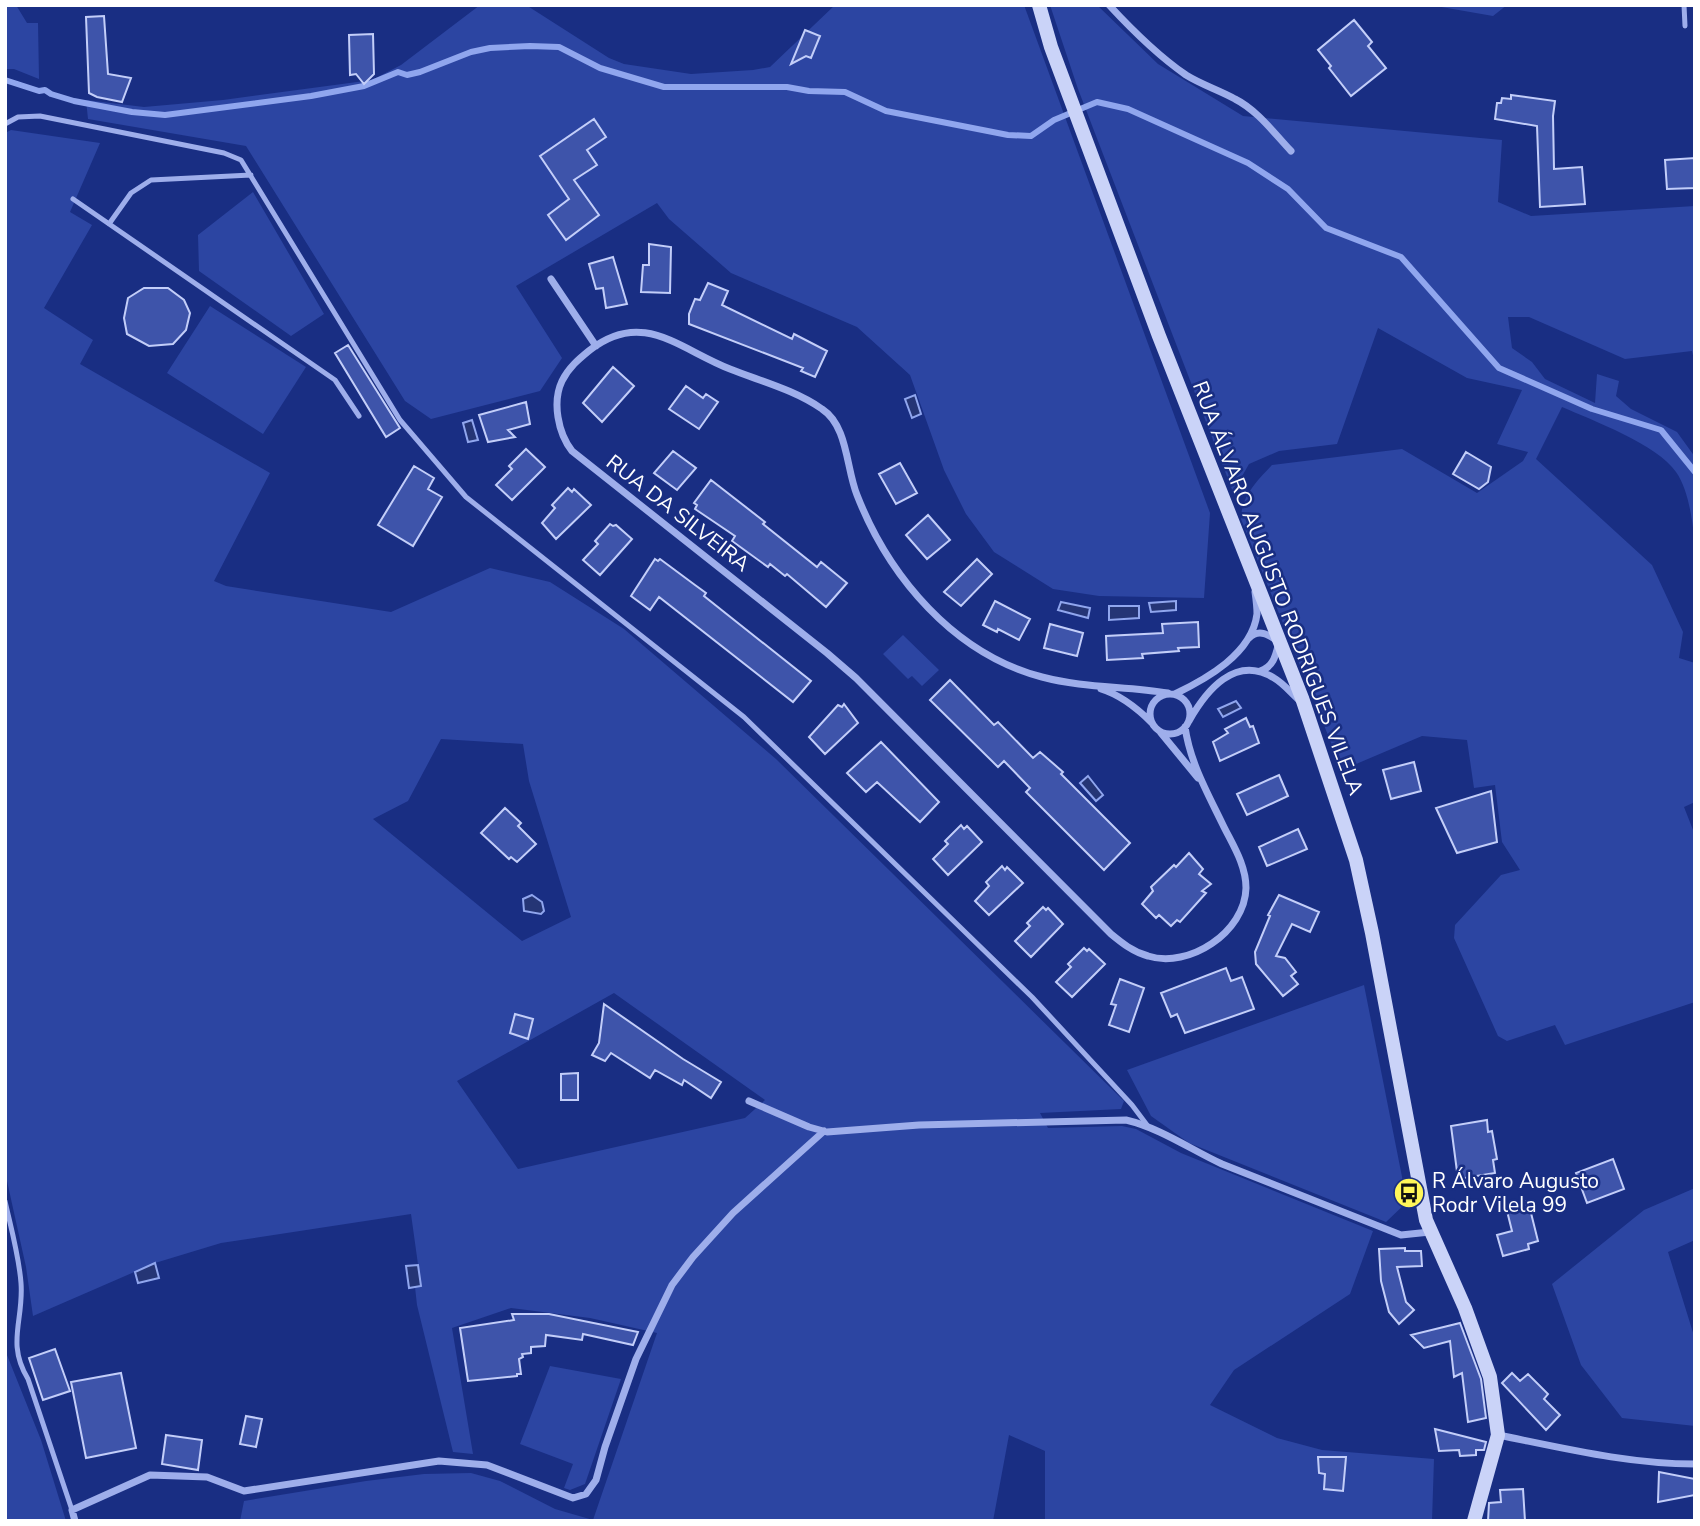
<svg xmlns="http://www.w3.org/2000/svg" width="1700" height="1526" font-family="'Nunito Sans',sans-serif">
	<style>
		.green { fill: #2c45a2; fill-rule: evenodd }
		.water { fill: #253575; stroke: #90a6ee; stroke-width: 2 }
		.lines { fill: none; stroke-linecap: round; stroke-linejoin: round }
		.stream { stroke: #90a6ee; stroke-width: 6 }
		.building { fill: #3e54aa; stroke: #c3cef9; stroke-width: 2 }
		.lane { stroke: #9eaeeb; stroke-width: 5 }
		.street { stroke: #9eaeeb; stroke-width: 7 }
		.secondary { stroke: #cad3f8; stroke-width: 14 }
		.labels { text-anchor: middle; stroke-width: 5; stroke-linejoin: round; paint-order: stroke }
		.street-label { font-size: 21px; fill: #fff; stroke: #192e83 }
		.poi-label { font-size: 21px; fill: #fff; stroke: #192e83; text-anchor: start }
	</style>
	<rect width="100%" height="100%" fill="#192e83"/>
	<path class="green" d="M 5,5 L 16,5 L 27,23 L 38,23 L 39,79 L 14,69 L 5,69 Z
		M 480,5 L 526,5 L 609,58 L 624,64 L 691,74 L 753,70 L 770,67 L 835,5 L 1024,5 L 1210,513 L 1204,598 L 1099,596 L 1053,589 L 994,552 L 966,514 L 944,470 L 910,375 L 857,327 L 731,273 L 669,219 L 657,203 L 516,286 L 562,358 L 540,391 L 431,419 L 405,401 L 246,146 L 88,119 L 86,100 L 144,107 L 223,100 L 372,80 L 401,65 Z
		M 1050,5 L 1097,5 L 1158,64 L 1243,116 L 1502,140 L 1498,202 L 1531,216 L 1695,206 L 1695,364 L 1692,351 L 1625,359 L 1529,317 L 1508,317 L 1512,348 L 1532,362 L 1545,379 L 1595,403 L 1597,374 L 1619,381 L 1616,396 L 1631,409 L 1677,432 L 1695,457 L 1695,546 C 1693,524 1689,490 1676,472 C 1658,445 1592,420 1562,407 L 1536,459 L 1652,565 L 1683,632 L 1679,658 L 1695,663 L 1695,802 L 1684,807 L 1695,835 L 1695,1002 L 1565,1045 L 1555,1025 L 1507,1041 L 1498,1036 L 1454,938 L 1455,925 L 1501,875 L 1520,870 L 1502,842 L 1495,785 L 1474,788 L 1467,740 L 1422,736 L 1342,770 L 1241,519 C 1241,496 1257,481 1272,465 L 1402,449 L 1477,493 L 1523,461 L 1528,452 L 1497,444 L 1522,390 L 1467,378 L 1378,328 L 1337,444 L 1279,451 L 1249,464 L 1233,492 L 1078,89 Z
		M 1430,5 L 1507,5 L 1493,16 Z
		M 11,130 L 100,143 L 70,212 L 92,225 L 44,308 L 93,340 L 80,364 L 270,473 L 214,581 L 226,586 L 391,612 L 490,568 L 550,582 L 624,629 L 776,759 L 1124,1101 L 1121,1109 L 1040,1113 L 1048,1128 L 1122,1126 L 1136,1129 L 1181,1153 L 1373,1231 L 1350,1294 L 1234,1370 L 1210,1405 L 1277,1438 L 1322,1450 L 1434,1459 L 1432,1521 L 1045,1521 L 1045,1451 L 1009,1435 L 993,1521 L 240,1521 L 244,1501 L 366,1481 L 424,1474 L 471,1473 L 500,1481 L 555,1509 L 593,1520 L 657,1333 L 590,1318 L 511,1308 L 452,1328 L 473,1454 L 453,1452 L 417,1305 L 415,1287 L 421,1286 L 411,1214 L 221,1243 L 155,1263 L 33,1316 L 26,1267 L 5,1172 L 5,133 ZM 441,739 L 523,744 L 529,781 L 571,917 L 522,941 L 373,819 L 408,801 ZM 614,993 L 765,1100 L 745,1118 L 518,1169 L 457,1081 Z
		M 253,192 L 324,314 L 291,336 L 199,271 L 198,235 Z
		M 210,306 L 306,367 L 263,434 L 167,373 Z
		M 903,635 L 939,670 L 922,686 L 912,676 L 908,679 L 883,654 Z
		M 1364,985 L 1407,1202 L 1386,1222 L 1189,1143 L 1151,1116 L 1127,1070 Z
		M 1695,1188 L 1695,1240 L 1668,1252 L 1695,1339 L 1695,1426 L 1622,1418 L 1581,1365 L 1552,1284 L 1644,1210 Z
		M 5,1350 L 41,1440 L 66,1521 L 5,1521 Z
		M 550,1366 L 621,1379 L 585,1484 L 570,1490 L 564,1488 L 573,1464 L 520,1444 Z"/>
	<path class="water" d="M 915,395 L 921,414 L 912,418 L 905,399 Z
		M 472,420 L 478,440 L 468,442 L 463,423 Z
		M 1176,601 L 1176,610 L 1151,612 L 1149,603 Z
		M 1061,602 L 1090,608 L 1088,618 L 1058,610 Z
		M 1109,606 L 1139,606 L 1139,618 L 1109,620 Z
		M 1236,701 L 1241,708 L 1223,717 L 1218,709 Z
		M 1088,776 L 1103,795 L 1096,801 L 1080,783 Z
		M 532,895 L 542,902 L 544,911 L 541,914 L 524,911 L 523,899 Z
		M 155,1263 L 159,1278 L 138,1283 L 135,1272 Z
		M 418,1265 L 421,1286 L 409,1288 L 406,1266 Z"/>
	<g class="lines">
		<path class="stream" d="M 5,80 L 39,91 L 45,90 L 51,94 L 74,101 L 132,112 L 165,115 L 311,96 L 364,86 L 398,72 L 407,75 L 420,72 L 471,52 L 490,48 L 530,46 L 559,47 L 600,68 L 664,87 L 787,87 L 809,91 L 845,92 L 886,111 L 1008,135 L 1031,136 L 1054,120 L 1097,102 L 1128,109 L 1248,163 L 1288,189 L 1326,228 L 1401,257 L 1499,368 L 1592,409 L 1661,430 L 1695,472"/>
	</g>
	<path class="building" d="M 104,16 L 108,74 L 131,78 L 122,102 L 97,97 L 89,93 L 86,17 Z
		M 1354,20 L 1372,42 L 1368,46 L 1386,68 L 1351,96 L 1329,68 L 1331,66 L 1318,50 Z
		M 805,30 L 820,36 L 811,58 L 806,56 L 791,64 Z
		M 373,34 L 374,74 L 364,84 L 356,74 L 350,75 L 349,35 Z
		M 1511,95 L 1555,101 L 1553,116 L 1554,169 L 1582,167 L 1585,204 L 1540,207 L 1537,126 L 1495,119 L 1497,103 L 1501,103 L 1502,98 L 1511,99 Z
		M 594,119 L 606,137 L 587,150 L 597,165 L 574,180 L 599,215 L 566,240 L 548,215 L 569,199 L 540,156 Z
		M 1695,158 L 1695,188 L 1667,189 L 1665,160 Z
		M 649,244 L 671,247 L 670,293 L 641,292 L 643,265 L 649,265 Z
		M 613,257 L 627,304 L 606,308 L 603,288 L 596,289 L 589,264 Z
		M 708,283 L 728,291 L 722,305 L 792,339 L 794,334 L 827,351 L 815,377 L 801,371 L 803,368 L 689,324 L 689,314 L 695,299 L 700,300 Z
		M 144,288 L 168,288 L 184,300 L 190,313 L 186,330 L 173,344 L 149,346 L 127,334 L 124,318 L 128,298 Z
		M 348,345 L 400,428 L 386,437 L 335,353 Z
		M 613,367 L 634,386 L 602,422 L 583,403 Z
		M 686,386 L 703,398 L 706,394 L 718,402 L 699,429 L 669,409 Z
		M 526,402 L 530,424 L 508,430 L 515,437 L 488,442 L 479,415 Z
		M 526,449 L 545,467 L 512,500 L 496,485 L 512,469 L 509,466 Z
		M 673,451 L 696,468 L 677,490 L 654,473 Z
		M 1466,452 L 1491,467 L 1488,482 L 1479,489 L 1453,474 Z
		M 900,463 L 917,493 L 896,504 L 879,474 Z
		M 414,466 L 434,478 L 428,489 L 442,497 L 413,546 L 378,525 Z
		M 711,480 L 765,522 L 763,524 L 817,567 L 821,562 L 847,583 L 826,607 L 787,574 L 785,576 L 770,564 L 768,567 L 732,541 L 735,536 L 695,509 L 697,505 L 694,503 Z
		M 568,488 L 572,492 L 574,489 L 591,505 L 556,539 L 542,523 L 555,508 L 552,505 Z
		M 928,515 L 950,540 L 927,559 L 906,535 Z
		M 610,524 L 613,526 L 616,525 L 632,539 L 600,575 L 583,560 L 598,544 L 595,541 Z
		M 655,559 L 658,561 L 660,559 L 695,585 L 706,593 L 704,596 L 811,681 L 793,702 L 659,597 L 650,610 L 631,596 Z
		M 977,559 L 992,574 L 961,606 L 944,592 Z
		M 995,601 L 1030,619 L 1019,640 L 998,629 L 997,632 L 983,625 Z
		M 1198,622 L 1199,647 L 1178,648 L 1179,651 L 1142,654 L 1143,658 L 1107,660 L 1106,636 L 1163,633 L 1162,624 Z
		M 1050,624 L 1083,633 L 1077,656 L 1044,648 Z
		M 950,680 L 994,725 L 998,722 L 1033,758 L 1040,752 L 1063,772 L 1061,774 L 1130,843 L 1104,870 L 1026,792 L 1030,788 L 1004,761 L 998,767 L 930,700 Z
		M 844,704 L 858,723 L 825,754 L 809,737 L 838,705 L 842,707 Z
		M 1246,718 L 1250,727 L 1253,726 L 1259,743 L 1220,761 L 1213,742 L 1228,733 L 1225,729 Z
		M 881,742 L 939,802 L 920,822 L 877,782 L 866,792 L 847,773 Z
		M 1414,762 L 1421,791 L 1391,799 L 1383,770 Z
		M 1279,775 L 1288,796 L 1247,815 L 1237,794 Z
		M 1491,791 L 1497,842 L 1457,853 L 1436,808 Z
		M 505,808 L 521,823 L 518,826 L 536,844 L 517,862 L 511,857 L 509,859 L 481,833 Z
		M 961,825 L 964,829 L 967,826 L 982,842 L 948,875 L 933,859 L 948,844 L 945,841 Z
		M 1298,829 L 1307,849 L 1267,866 L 1259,847 Z
		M 1189,853 L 1203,869 L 1199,874 L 1211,884 L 1202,891 L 1206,893 L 1180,922 L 1177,920 L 1171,926 L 1159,915 L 1156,918 L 1142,904 L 1153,891 L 1151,887 L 1174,865 L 1176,867 Z
		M 1002,866 L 1005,870 L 1007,867 L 1023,883 L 989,915 L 975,901 L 989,886 L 986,882 Z
		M 1279,895 L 1319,912 L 1310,932 L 1292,924 L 1276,956 L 1285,958 L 1296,972 L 1291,976 L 1298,984 L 1283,996 L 1256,964 L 1255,952 L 1270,916 L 1268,915 Z
		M 1043,907 L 1046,910 L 1048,908 L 1063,924 L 1031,957 L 1015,941 L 1030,926 L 1027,923 Z
		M 1084,948 L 1087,951 L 1089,949 L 1105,964 L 1072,997 L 1056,982 L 1071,967 L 1068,964 Z
		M 1226,968 L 1231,981 L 1242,977 L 1254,1009 L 1185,1033 L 1177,1014 L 1171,1017 L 1161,993 Z
		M 1120,979 L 1144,988 L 1129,1032 L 1109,1025 L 1116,1005 L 1111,1004 Z
		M 604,1004 L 683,1059 L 721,1082 L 711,1098 L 684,1080 L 682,1085 L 655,1070 L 650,1078 L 611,1053 L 605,1061 L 592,1055 L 599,1043 Z
		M 515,1014 L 533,1019 L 528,1039 L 510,1033 Z
		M 578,1073 L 578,1100 L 561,1100 L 561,1074 Z
		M 1487,1120 L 1488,1132 L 1492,1131 L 1497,1159 L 1493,1160 L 1495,1173 L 1458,1179 L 1451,1126 Z
		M 1613,1159 L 1624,1189 L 1587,1203 L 1576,1173 Z
		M 1528,1201 L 1538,1241 L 1528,1244 L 1529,1249 L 1503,1256 L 1497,1235 L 1512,1231 L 1506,1207 Z
		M 1405,1248 L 1405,1251 L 1421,1251 L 1422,1266 L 1397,1267 L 1406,1302 L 1414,1310 L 1399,1324 L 1389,1312 L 1381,1281 L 1379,1249 Z
		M 512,1314 L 549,1314 L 638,1332 L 633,1345 L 583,1334 L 582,1340 L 546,1335 L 545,1346 L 531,1347 L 531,1353 L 522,1354 L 523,1357 L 519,1359 L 521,1374 L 517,1374 L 517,1376 L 468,1381 L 460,1328 L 514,1320 Z
		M 1460,1323 L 1481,1379 L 1486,1418 L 1468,1422 L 1462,1373 L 1454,1377 L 1450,1341 L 1424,1348 L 1411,1335 Z
		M 55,1349 L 70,1391 L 43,1400 L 29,1358 Z
		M 121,1373 L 136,1448 L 86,1458 L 71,1382 Z
		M 1512,1373 L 1520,1381 L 1528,1374 L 1548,1394 L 1544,1399 L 1560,1415 L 1546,1430 L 1502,1383 Z
		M 246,1416 L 262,1419 L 256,1447 L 240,1444 Z
		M 1435,1429 L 1486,1442 L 1484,1450 L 1476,1450 L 1476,1455 L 1460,1456 L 1459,1450 L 1439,1451 Z
		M 166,1435 L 202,1440 L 198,1470 L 162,1464 Z
		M 1318,1457 L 1346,1457 L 1343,1491 L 1324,1489 L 1325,1474 L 1319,1473 Z
		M 1659,1472 L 1695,1479 L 1695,1495 L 1658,1502 Z
		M 1523,1489 L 1525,1521 L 1488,1521 L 1489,1503 L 1501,1502 L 1500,1490 Z"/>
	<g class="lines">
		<path class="lane" d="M 1684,5 L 1685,26
			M 5,124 L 18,117 L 40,116 L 224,153 L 241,160 L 400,420 L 466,497 L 744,717 L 1032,997 L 1132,1105 L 1147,1125
			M 73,199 L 335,380 L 359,416
			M 109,224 L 131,193 L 151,180 L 251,175
			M 5,1201 C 11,1228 19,1256 21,1283 C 24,1320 6,1343 28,1379 L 72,1510"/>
		<path class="street" d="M 1109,5 C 1133,31 1157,55 1186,75 C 1202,85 1219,90 1235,99 C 1257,110 1274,133 1291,151
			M 551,279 L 596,346
			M 1249,638 C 1259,628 1269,635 1279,642 C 1276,654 1274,667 1260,671
			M 1101,689 C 1121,695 1137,708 1152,723
			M 1168,693 C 1126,686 1083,688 1042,677 C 954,654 889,577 857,495 C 846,468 848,426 822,409 C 795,390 760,381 730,369 C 679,349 643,309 590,350 C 579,359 569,367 562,381 C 552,402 558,433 572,451 L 827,653 L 856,678 L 1111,934 C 1122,943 1133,952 1148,956 C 1189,969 1245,932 1246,888 C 1246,864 1232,844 1222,823 C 1207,792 1190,762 1185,727
			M1150 714a20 20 0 1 1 40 0a20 20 0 1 1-40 0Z
			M 1175,694 C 1206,679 1252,654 1257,614 C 1257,607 1256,599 1255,592
			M 1189,721 C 1206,691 1235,654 1274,678 C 1283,683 1291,693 1299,700
			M 1161,733 L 1198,778
			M 749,1101 L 809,1127 L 827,1132 L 919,1125 L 1126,1120 C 1160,1128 1190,1149 1222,1164 L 1401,1235 L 1430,1232
			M 1498,1435 C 1563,1448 1628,1464 1695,1464
			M 75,1521 L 72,1510 L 150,1475 L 207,1477 L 244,1491 L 439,1461 L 487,1465 L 573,1498 L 586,1494 L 596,1480 L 605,1447 L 636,1359 L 672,1285 L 693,1257 L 733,1213 L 824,1131"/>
		<path class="secondary" d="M 1039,5 L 1051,47 L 1159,336 L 1302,698 L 1356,860 L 1372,933 L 1426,1220 L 1465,1308 L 1490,1377 L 1498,1435 L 1474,1521"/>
	</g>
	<defs>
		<g id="bus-disc" transform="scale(1.575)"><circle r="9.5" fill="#fff659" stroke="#192e83"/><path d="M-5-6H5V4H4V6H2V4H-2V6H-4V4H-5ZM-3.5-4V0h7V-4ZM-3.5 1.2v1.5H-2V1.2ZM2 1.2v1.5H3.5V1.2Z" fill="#111"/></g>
	</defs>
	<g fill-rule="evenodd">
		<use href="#bus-disc" x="1409" y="1193"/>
	</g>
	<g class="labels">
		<g class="street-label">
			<text transform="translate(678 513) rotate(38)" y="7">RUA DA SILVEIRA</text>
			<text transform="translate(1278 588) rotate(69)" y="7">RUA ÁLVARO AUGUSTO RODRIGUES VILELA</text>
		</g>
		<g class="poi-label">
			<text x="1432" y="1188">R Álvaro Augusto<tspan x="1432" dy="24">Rodr Vilela 99</tspan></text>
		</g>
	</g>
	<rect width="1700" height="1526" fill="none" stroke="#ffffff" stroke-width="14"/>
</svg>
